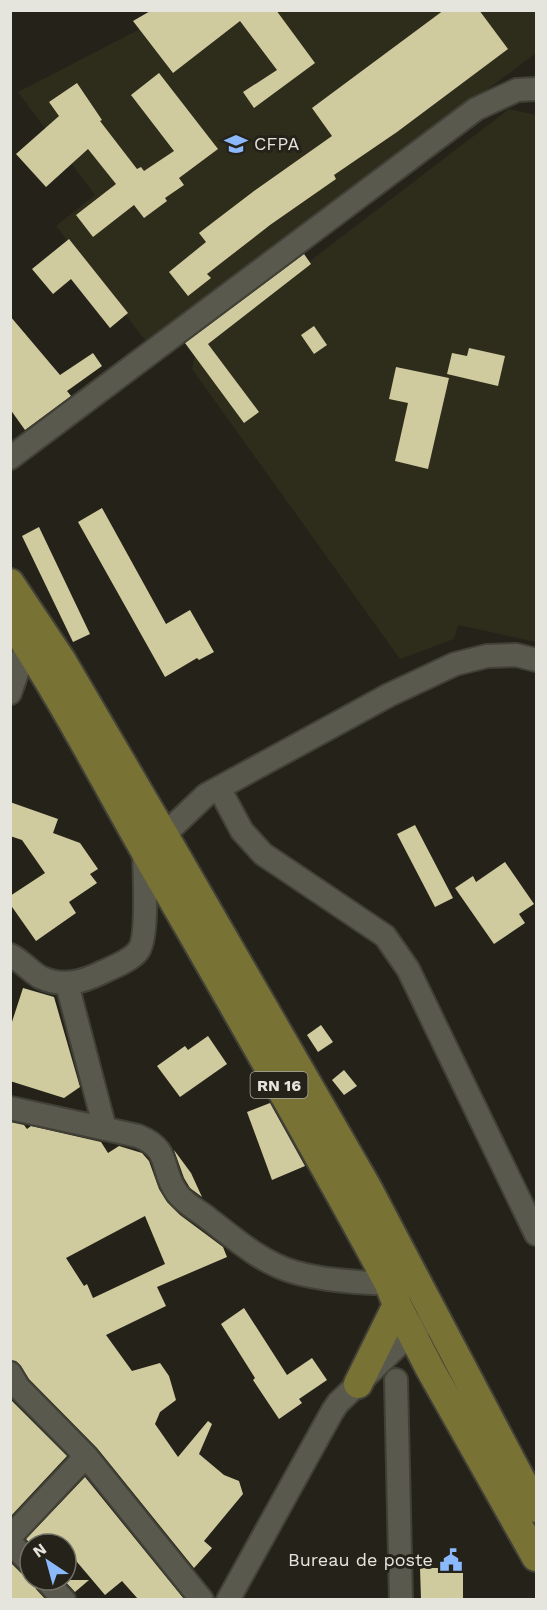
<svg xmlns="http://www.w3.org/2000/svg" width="547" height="1610" font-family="'Work Sans',sans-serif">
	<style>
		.built { fill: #2e2c1b }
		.building { fill: #d0cb9f; fill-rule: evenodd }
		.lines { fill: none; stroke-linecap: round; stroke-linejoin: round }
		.minor-casing { stroke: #424138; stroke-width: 26 }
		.major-casing { stroke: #424138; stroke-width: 32 }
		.minor { stroke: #5a594d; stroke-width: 22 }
		.major { stroke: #797235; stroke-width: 28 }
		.labels { text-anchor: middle; stroke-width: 6; stroke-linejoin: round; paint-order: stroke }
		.shield { fill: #252319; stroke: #abaaa2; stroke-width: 1.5 }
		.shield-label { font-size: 16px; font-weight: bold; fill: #e5e4dd }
		.poi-label { font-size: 18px; fill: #e5e4dd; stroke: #252319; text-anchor: start }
	</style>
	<rect width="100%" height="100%" fill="#252319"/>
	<path class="built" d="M 175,11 L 536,11 L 536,53 L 149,345 L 56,226 L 95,195 L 18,92 Z
		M 509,109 L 536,115 L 536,642 L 458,625 L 454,639 L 400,659 L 192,369 L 196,348 Z"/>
	<path class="building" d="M 152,10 L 276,10 L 315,63 L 254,108 L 243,92 L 277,70 L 240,21 L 173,73 L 133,21 Z
		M 444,10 L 479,10 L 508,49 L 397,132 L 334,175 L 336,179 L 270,225 L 207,274 L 211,278 L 188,296 L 169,272 L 206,242 L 199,233 L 254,191 L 332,136 L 312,108 Z
		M 159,73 L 218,149 L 179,178 L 184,185 L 165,198 L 167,201 L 144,218 L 134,205 L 93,237 L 76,215 L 116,184 L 88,149 L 46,187 L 16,154 L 59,116 L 49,102 L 77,83 L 102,120 L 100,121 L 137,169 L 141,167 L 144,171 L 174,151 L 131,95 Z
		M 69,239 L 128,313 L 110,328 L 71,279 L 53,294 L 32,269 Z
		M 304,254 L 311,264 L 208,344 L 259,412 L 244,423 L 185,343 Z
		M 10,316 L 60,375 L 93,353 L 102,366 L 67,391 L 71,396 L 25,430 L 10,409 Z
		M 314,326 L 327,345 L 314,354 L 301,335 Z
		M 469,348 L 505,356 L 498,386 L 447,374 L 452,353 L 467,356 Z
		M 396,367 L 449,378 L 428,469 L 395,461 L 408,403 L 389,399 Z
		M 102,508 L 166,624 L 190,610 L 214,652 L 199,660 L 197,658 L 165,677 L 78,522 Z
		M 39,527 L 90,634 L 73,642 L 22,536 Z
		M 10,802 L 58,819 L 53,833 L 80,843 L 98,869 L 90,874 L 97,883 L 69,902 L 76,913 L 36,941 L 10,904 L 10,896 L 45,873 L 22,840 L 10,836 Z
		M 415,825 L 453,898 L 435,907 L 397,834 Z
		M 505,862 L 534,904 L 519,914 L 525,923 L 494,944 L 455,888 L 473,876 L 476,882 Z
		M 23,988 L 54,997 L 80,1087 L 64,1098 L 10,1081 L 10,1028 Z
		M 321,1025 L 333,1042 L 318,1052 L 307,1035 Z
		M 208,1036 L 227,1064 L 180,1097 L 157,1066 L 185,1046 L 188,1050 Z
		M 344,1070 L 357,1086 L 344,1095 L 332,1080 Z
		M 270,1103 L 305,1166 L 272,1180 L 247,1112 Z
		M 10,1122 L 24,1125 L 27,1129 L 31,1126 L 101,1142 L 108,1153 L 119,1146 L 142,1153 L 149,1161 L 159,1189 L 167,1202 L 180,1215 L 223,1247 L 227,1257 L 157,1287 L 166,1306 L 106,1335 L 132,1371 L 160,1363 L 169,1376 L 176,1400 L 160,1412 L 155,1424 L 178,1457 L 208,1421 L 212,1424 L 199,1454 L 224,1475 L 239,1481 L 243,1494 L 204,1541 L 212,1548 L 194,1568 L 97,1448 L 29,1379 L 21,1366 L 16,1361 L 10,1360 ZM 145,1216 L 165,1264 L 93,1298 L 87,1284 L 84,1286 L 66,1258 Z
		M 174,1150 L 191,1173 L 202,1197 L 190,1188 L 184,1178 Z
		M 244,1308 L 287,1375 L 312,1358 L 327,1380 L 299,1399 L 302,1403 L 279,1419 L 253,1380 L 255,1378 L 221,1324 Z
		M 10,1399 L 67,1456 L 10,1517 Z
		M 85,1477 L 184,1599 L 138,1599 L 122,1581 L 105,1595 L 66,1549 L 66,1544 L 62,1544 L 56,1537 L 47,1544 L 31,1544 L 26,1539 Z
		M 10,1562 L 21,1573 L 30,1576 L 30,1580 L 33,1580 L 36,1589 L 45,1599 L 10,1599 Z
		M 420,1568 L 463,1568 L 463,1599 L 421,1599 Z
		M 64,1580 L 89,1580 L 75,1592 Z"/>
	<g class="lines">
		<g class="minor-casing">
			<path id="minor" d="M 10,458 L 476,109 L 517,90 L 536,89
				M 10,693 L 27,644
				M 219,788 L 242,831 L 263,854 L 385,936 L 408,969 L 536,1234
				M 10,955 C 22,961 30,971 40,977 C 58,986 76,984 94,976 C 106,970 130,962 138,951 C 149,938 144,870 144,850 L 164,835 L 206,795 L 389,695 L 455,664 L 487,656 L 516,655 L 536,660
				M 67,984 L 105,1129
				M 10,1108 L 138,1136 C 173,1150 159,1169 177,1193 C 186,1205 198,1210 209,1219 C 235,1239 262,1263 294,1272 C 325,1281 358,1282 389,1284
				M 10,1373 L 18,1387 L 86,1456
				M 396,1380 L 401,1600
				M 10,1537 L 86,1456 L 202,1600
				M 10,1542 L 30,1563
				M 46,1580 L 64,1600
				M 228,1600 L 332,1412 L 338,1403 L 412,1332 L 425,1324"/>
		</g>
		<g class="major-casing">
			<path id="major" d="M 10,583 L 62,661 L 164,835 L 367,1187 L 536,1508
				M 10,619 C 64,701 109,789 158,874 C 236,1010 315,1146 389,1284 L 397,1305 L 430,1369 L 536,1557
				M 358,1384 L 397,1305"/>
		</g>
		<use href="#minor" class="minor"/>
		<use href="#major" class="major"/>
	</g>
	<defs>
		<g id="university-bare" transform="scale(1.8)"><path d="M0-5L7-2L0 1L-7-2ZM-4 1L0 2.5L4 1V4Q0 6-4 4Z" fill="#8cb9fc" stroke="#252319" stroke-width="2.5" paint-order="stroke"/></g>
		<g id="civic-bare" transform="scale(1.8)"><path d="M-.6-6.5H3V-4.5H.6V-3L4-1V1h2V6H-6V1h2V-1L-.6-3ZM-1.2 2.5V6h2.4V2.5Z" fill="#8cb9fc" stroke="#252319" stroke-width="2.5" paint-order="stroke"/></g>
	</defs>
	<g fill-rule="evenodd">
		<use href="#university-bare" x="236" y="144"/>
		<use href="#civic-bare" x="451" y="1560"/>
	</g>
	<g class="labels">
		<rect class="shield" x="250.5" y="1072" width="57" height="26" rx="4.5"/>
		<g class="shield-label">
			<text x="279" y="1091">RN 16</text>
		</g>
		<g class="poi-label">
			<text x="254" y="150">CFPA</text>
			<text x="433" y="1566" text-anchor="end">Bureau de poste</text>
		</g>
	</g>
	<rect width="547" height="1610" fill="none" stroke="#e5e4dd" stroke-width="24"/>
	<g transform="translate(48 1562) rotate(324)"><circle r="28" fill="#252319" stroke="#727067" stroke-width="1.5"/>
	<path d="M0-4.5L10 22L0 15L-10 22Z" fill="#8cb9fc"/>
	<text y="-9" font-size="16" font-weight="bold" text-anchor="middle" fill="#e5e4dd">N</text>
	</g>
</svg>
